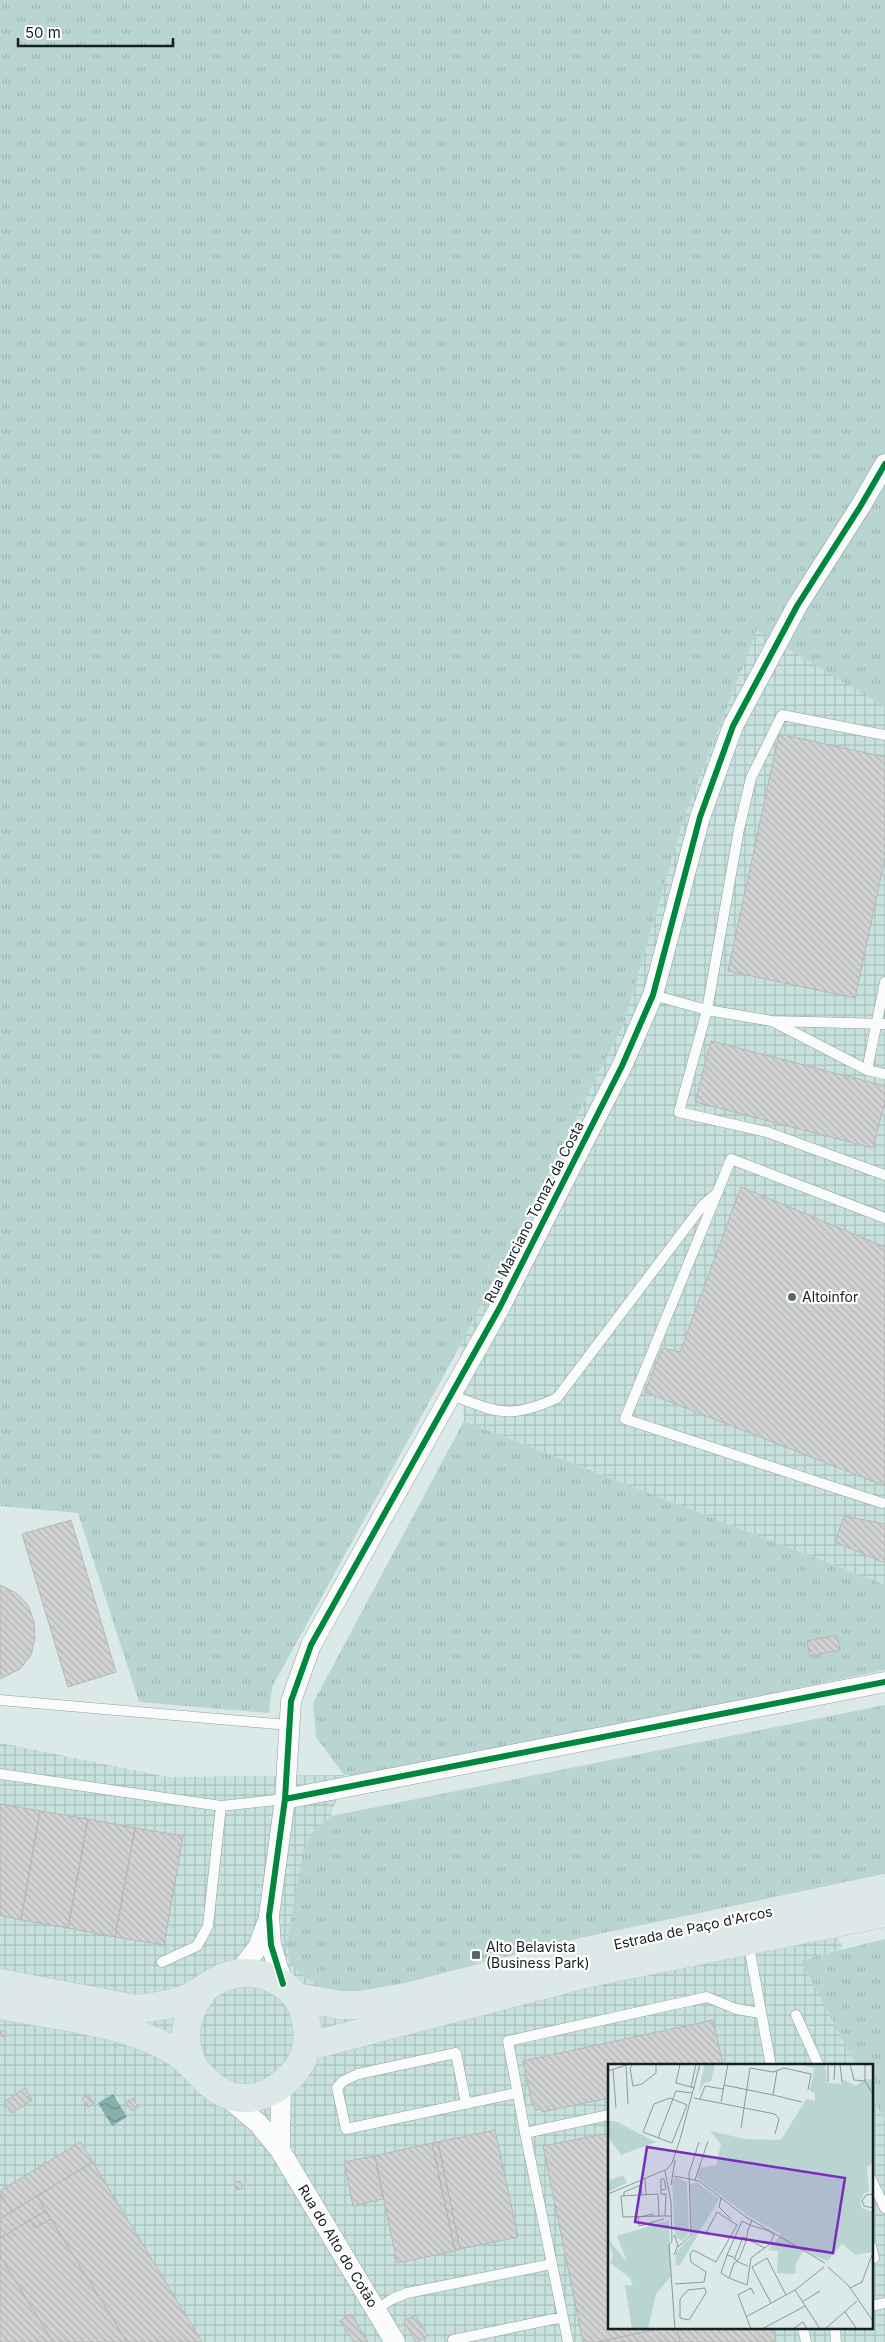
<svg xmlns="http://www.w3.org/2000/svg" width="885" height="2342" font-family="Inter,sans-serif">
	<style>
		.industrial { fill: url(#industrial-grid) }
		.grass { fill: url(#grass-tufts) }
		.water { fill: url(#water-waves) }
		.building { fill: url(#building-back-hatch); stroke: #b5b7b5 }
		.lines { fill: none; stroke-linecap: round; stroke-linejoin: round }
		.lane-casing { stroke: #929e9c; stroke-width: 11 }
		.street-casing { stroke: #929e9c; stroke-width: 21 }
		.primary-casing { stroke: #bfc7c6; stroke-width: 29 }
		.lane { stroke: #fafcfc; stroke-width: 10 }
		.street { stroke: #fafcfc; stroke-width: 20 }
		.primary { stroke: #dce9e8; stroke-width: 28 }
		.cycleway-casing { stroke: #fff; stroke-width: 9 }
		.cycleway { stroke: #00873e; stroke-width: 6 }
		.poi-dot { fill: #5b6765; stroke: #fff; stroke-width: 2 }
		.labels { text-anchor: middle; stroke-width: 4.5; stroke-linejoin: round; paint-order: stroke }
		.street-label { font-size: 14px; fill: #16201f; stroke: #fff }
		.poi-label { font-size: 14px; fill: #16201f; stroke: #fff; text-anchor: start }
		.inset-road { fill: none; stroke: #8c9998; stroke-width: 1 }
		.view { fill: #7b2cbf; fill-opacity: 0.15; stroke: #7b2cbf; stroke-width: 2.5 }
		.inset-edge { fill: none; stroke: #16201f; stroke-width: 2.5 }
	</style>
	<defs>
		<pattern id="industrial-grid" width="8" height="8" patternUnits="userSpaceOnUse" patternTransform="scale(1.25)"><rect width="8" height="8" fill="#c7e1de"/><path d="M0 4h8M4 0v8" fill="none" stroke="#aac1be"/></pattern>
		<pattern id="grass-tufts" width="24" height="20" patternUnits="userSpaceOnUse" patternTransform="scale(1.25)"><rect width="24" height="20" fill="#b8d5d1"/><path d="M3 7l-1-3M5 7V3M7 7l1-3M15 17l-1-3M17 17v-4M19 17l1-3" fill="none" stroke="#9db7b3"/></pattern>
		<pattern id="water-waves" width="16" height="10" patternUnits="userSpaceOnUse" patternTransform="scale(1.25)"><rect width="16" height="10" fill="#86b0ab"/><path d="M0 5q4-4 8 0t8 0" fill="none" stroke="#6d8f8b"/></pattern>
		<pattern id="building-back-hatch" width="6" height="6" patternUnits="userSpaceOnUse" patternTransform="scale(1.25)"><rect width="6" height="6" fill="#d0d3d1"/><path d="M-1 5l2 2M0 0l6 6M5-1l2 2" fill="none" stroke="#b2b5b3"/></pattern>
	</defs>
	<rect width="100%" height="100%" fill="#dbeae8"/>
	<path class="industrial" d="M 757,630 L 885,701 L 885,1585 L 464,1421 L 460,1346 L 624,1023 L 684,818 Z
		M 0,1743 L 168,1777 L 344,1775 L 331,1816 L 312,1832 L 451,1973 L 487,1957 L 535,1951 L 821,1890 L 843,1949 L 801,1960 L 856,2066 L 609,2066 L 609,2328 L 871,2328 L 871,2094 L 885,2121 L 885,2342 L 0,2342 Z"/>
	<path class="grass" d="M 0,0 L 885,0 L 885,707 L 757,630 L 684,818 L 624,1023 L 460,1346 L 272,1687 L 269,1713 L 139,1702 L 78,1513 L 0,1506 Z
		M 464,1421 L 885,1585 L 885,1670 L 367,1777 L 344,1775 L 316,1737 L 313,1703 Z
		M 885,1705 L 885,1877 L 535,1951 L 487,1957 L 451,1973 L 355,1995 L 327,1989 L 305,1978 L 290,1962 L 287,1942 L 303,1851 L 312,1832 L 331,1816 Z
		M 885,1939 L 885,2121 L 871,2094 L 871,2066 L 856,2066 L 801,1960 Z"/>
	<path class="water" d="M 113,2094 L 127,2117 L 112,2126 L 98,2103 Z"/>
	<path class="building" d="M 779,734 L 885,757 L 885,858 L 855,998 L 728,971 Z
		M 711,1041 L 885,1086 L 885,1101 L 873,1148 L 695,1102 Z
		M 741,1187 L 885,1247 L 885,1486 L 645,1392 L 662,1348 L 680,1352 Z
		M 844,1516 L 885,1524 L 885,1563 L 835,1542 Z
		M 71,1520 L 116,1672 L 68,1687 L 22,1534 Z
		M 0,1585 L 16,1593 L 28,1605 L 34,1621 L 35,1638 L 31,1655 L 20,1669 L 0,1679 Z
		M 837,1635 L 840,1650 L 810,1656 L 807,1641 Z
		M 0,1804 L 40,1811 L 21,1920 L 0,1915 Z
		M 40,1811 L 88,1819 L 68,1928 L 21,1920 Z
		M 88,1819 L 135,1828 L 115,1937 L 68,1928 Z
		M 135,1828 L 183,1836 L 164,1945 L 115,1937 Z
		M 713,2020 L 723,2064 L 720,2066 L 609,2066 L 609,2098 L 542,2112 L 542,2109 L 535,2110 L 534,2104 L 532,2104 L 523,2061 Z
		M 0,2030 L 6,2032 L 5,2037 L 0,2036 Z
		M 25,2088 L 32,2100 L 12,2113 L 10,2111 L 4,2102 Z
		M 88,2094 L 94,2103 L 88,2107 L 82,2098 Z
		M 133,2098 L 138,2107 L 132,2111 L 126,2102 Z
		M 495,2130 L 518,2237 L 460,2249 L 438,2142 Z
		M 609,2133 L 609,2328 L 663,2328 L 597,2342 L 583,2342 L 543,2146 Z
		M 80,2142 L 93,2162 L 12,2211 L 0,2195 L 0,2191 Z
		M 438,2142 L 460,2249 L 455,2251 L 432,2143 Z
		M 432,2143 L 455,2251 L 397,2263 L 375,2156 Z
		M 375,2156 L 383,2199 L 353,2206 L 344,2162 Z
		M 93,2162 L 100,2174 L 202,2342 L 127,2342 L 51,2219 L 37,2196 Z
		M 239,2181 L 243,2188 L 237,2190 L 234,2183 Z
		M 1,2194 L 12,2211 L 0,2219 L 0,2195 Z
		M 37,2196 L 46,2211 L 0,2238 L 0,2219 Z
		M 46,2211 L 51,2219 L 35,2228 L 30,2220 Z
		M 51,2219 L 127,2342 L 53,2342 L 0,2256 L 0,2238 L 30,2220 L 35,2228 Z
		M 0,2256 L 53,2342 L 0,2342 Z
		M 351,2314 L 368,2342 L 354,2342 L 340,2321 Z
		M 415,2315 L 428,2336 L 418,2342 L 416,2342 L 404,2321 Z
		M 663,2328 L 677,2328 L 680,2342 L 597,2342 Z
		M 677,2328 L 773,2328 L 776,2342 L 680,2342 Z"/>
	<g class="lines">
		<g class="lane-casing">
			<path id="lane" d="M 885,735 L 782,715 L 751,778 L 739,829 L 707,1010 L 679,1112 L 767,1132 L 885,1175
				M 885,982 L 867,1070 L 885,1074
				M 653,995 L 707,1010 L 772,1021 L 885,1024
				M 774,1022 L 867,1070
				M 451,1395 C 497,1412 509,1420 557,1398 L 703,1205 L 718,1192
				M 882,1503 L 625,1419 L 731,1159 L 885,1218
				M 0,1700 L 288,1725
				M 0,1774 L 221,1806 L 285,1799
				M 748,1941 L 771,2066
				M 162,1962 L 197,1946 L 208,1926 L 221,1806
				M 796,2015 L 819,2066
				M 466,2104 L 456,2053 L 358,2074 L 343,2081 L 337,2088 L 346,2129 L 517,2093
				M 525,2133 L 508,2041 L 707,1997 L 736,2009 L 761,2013
				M 871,2179 L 885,2208
				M 871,2246 L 874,2258
				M 871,2306 L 885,2303
				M 376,2310 L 392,2299 L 407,2293 L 552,2264
				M 803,2328 L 806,2342
				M 835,2328 L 836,2342
				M 454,2342 L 453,2340 L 563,2317
				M 568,2342 L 525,2133 L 609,2115"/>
		</g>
		<g class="street-casing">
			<path id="street" d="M 285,1799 L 885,1682
				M 238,1973 L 258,1947 L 267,1923
				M 283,1984 L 271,1945 L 269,1916 L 285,1799 L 291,1701 L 311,1645 L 500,1307 L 622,1066 L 653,995 L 700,817 L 733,726 L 797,606 L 860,507 L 885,464
				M 225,2095 L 258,2123 L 280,2150 L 395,2342
				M 280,2150 L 281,2085"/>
		</g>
		<g class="primary-casing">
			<path id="primary" d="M 0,1983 L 136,2009 C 154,2007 171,2005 188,1998 C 201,1991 213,1981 227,1976 C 257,1966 295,1982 304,2013 C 310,2033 309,2054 296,2070 C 284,2086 262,2100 241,2098 C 210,2095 198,2066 174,2051 C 125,2022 56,2016 0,2005
				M 296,1997 L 340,2005 L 360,2005 L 406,1997 L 581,1952 L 885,1888
				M 306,2047 L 589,1973 L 885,1913
				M 195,2069 C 179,2039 185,2014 205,1988"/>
		</g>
		<use href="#lane" class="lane"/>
		<use href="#street" class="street"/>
		<use href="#primary" class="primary"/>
		<g class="cycleway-casing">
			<path id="cycleway" d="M 285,1799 L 885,1682
				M 283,1984 L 271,1945 L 269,1916 L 285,1799 L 291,1701 L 311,1645 L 500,1307 L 622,1066 L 653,995 L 700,817 L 733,726 L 797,606 L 860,507 L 885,464"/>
		</g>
		<use href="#cycleway" class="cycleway"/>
	</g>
	<g class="poi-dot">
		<circle cx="792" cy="1297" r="5"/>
		<rect x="471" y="1950" width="10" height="10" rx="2.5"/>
	</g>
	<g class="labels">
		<g class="street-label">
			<text transform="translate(534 1212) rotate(-63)" y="5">Rua Marciano Tomaz da Costa</text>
			<text transform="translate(693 1928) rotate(-12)" y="5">Estrada de Paço d'Arcos</text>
			<text transform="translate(338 2246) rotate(59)" y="5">Rua do Alto do Cotão</text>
		</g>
		<g class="poi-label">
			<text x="802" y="1302">Altoinfor</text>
			<text x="486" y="1952">Alto Belavista<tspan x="486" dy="16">(Business Park)</tspan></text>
		</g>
	</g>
	<g transform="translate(608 2064)">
		<rect width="265" height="265" fill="#dbeae8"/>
		<path d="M 97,0 L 107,0 L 103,17 L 96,19 L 90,30 ZM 190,0 L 217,0 L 219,19 L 234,20 L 234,16 L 237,16 L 248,22 L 257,15 L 265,16 L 265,98 L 259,103 L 261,128 L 256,129 L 252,139 L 254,144 L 265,148 L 265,188 L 247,191 L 234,180 L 220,197 L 195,187 L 188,199 L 187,210 L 169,209 L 170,187 L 160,186 L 173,170 L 142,153 L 89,114 L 91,104 L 108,101 L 113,80 L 102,67 L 137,75 L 173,76 L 198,35 L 207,37 L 207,29 L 202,27 L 206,4 ZM 0,57 L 7,57 L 48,78 L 13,91 L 0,73 ZM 15,111 L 19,119 L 0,128 L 0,117 ZM 67,113 L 79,118 L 81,170 L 74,177 L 67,173 L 64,118 ZM 89,118 L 111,135 L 72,201 L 68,202 L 67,189 L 84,172 L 82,120 ZM 61,156 L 63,212 L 48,230 L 40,265 L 24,265 L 17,221 L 25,222 L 22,214 L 2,199 L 5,191 L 0,175 L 19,198 L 9,172 Z" fill="#b8d5d1"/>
		<path class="inset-road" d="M 25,0 L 22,4 L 25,22 L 34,20 L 48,9 L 48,0M 72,0 L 68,19 L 87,24M 232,0 L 234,18M 242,0 L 246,16 L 257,17M 257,0 L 257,17 L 265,30M 18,1 L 20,40M 5,5 L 8,44M 0,7 L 18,1M 226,16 L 227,0M 220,18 L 220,0M 116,21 L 165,31 L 169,7M 83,23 L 88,0M 165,31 L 194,38M 62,34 L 79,41 L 64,79 L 35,68 L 46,40 ZM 86,34 L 167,50 L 171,55 L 167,70M 92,35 L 97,22 L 115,25M 113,38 L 120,0M 133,64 L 142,4 L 165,8 L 176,4 L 203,10 L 200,26M 50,74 L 68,27 L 84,29M 66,112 L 91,117 L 138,153 L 217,199M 37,115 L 38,131M 87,116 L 100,77M 63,121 L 67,96M 53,126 L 58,125 L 56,115 L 53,115 L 53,130M 0,130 L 57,106M 53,130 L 58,130 L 57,152M 265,130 L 258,131 L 254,137 L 256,142 L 265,144M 16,132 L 16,128 L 33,121 L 34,131M 113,134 L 111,143 L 123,155M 51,152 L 15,153 L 13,132 L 50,130 L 51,152 L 63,152M 27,154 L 45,150 L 45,153M 30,154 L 31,162 L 56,155M 70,183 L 83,171 L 81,109 L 91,78M 66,191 L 70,181 L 66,171M 119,191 L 113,209 L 121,214M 126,196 L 135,173 L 157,184M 140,202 L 130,198 L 125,193 L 119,191 L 134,157 L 142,161 L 161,167 L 166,171 L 162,180 L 143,194 L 139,221 L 121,214 L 126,199 L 129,197 L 132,193 L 138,177 L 140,166 L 144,156M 220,203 L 240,221 L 265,257M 67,220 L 96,218 L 98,208 L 83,198 L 82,190 L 85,186 L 108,198 L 129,161 L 109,148 L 98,169M 97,224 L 98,229 L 81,256 L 72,254 L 72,235 L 80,226 ZM 242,224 L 254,218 L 265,188M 187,226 L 212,265M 194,238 L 212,227M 163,239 L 144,203 L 159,194 L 178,231M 237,248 L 249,265M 138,253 L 187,226 L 216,203M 67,265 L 61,181 L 64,177 L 63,138 L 57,107 L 64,99 L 73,72 L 92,0M 143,265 L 130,231 L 143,224 L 146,230M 154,265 L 197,242M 185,265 L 195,258 L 199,265M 217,265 L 249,237"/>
		<path class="view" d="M 39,83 L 237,114 L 225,189 L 27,158 Z"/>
		<rect width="265" height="265" class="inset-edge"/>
	</g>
	<path d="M18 38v8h155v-8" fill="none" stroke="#16201f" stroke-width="2.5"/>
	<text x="25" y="38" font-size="15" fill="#16201f" stroke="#ffffff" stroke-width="4" paint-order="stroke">50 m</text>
</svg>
